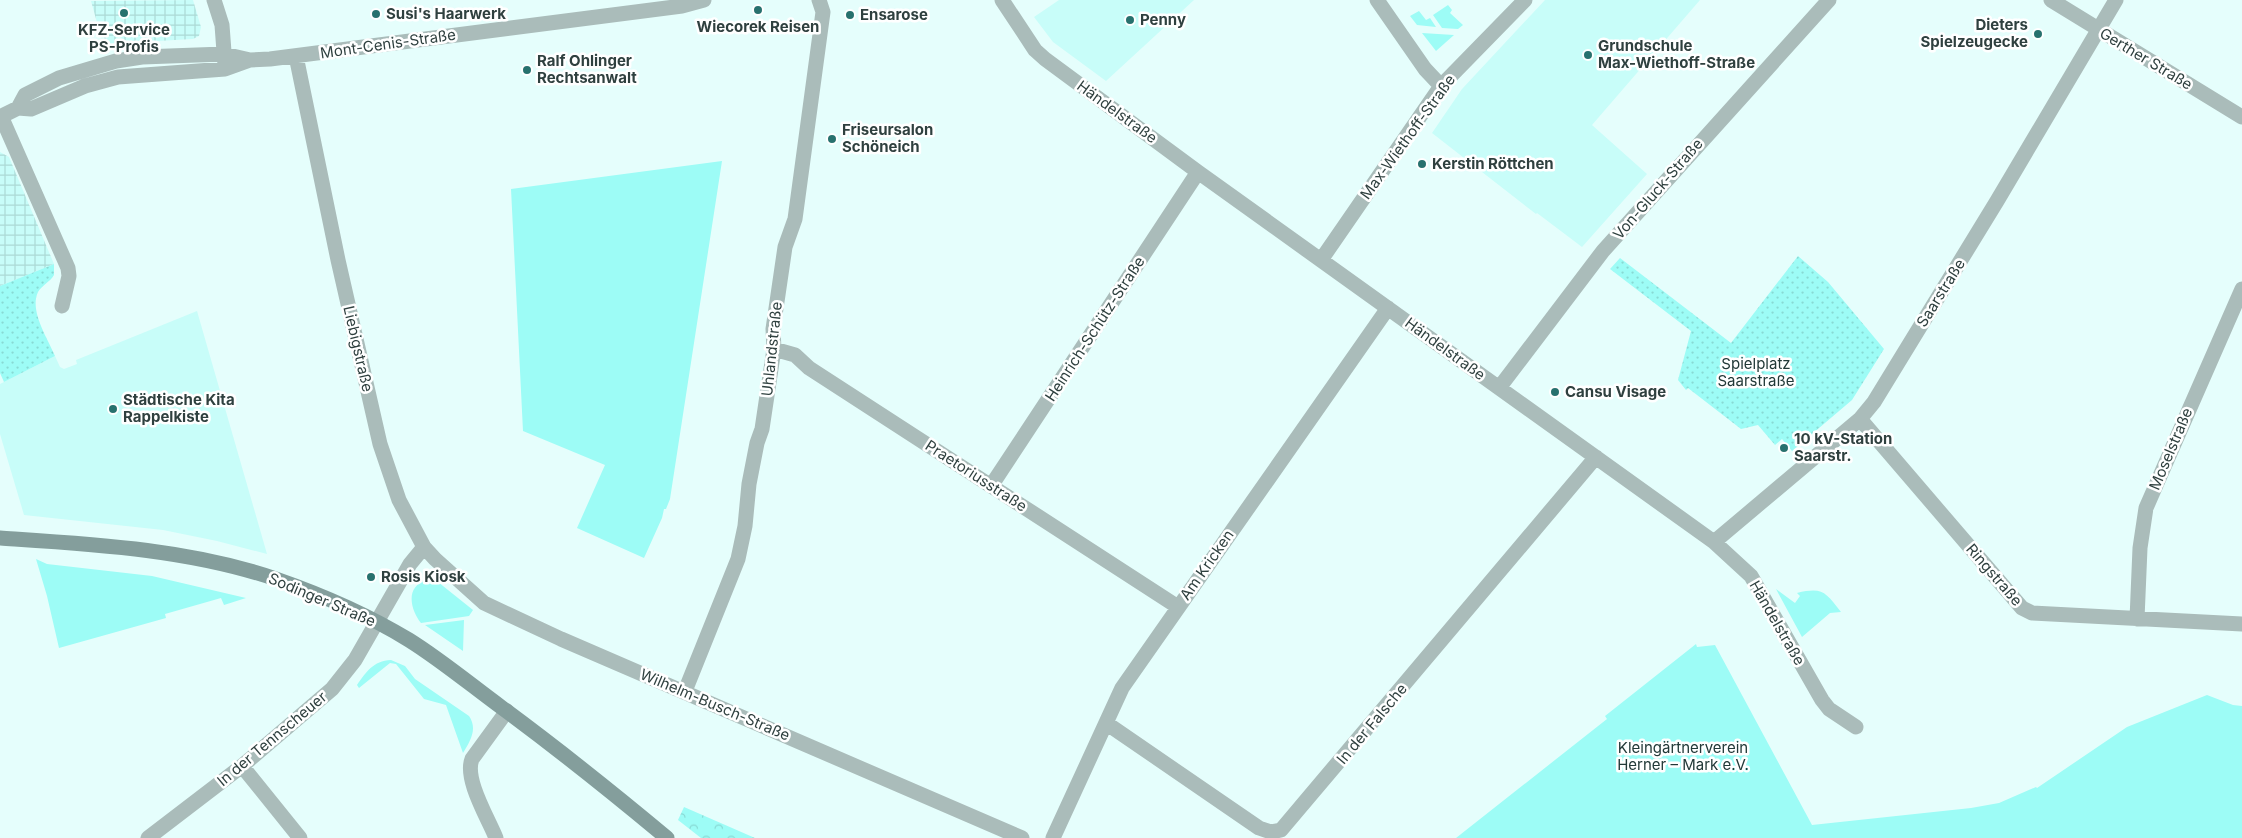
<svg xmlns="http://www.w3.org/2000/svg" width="2242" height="838" font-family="Inter,sans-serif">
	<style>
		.built { fill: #c8fdf9 }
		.industrial { fill: url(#industrial-grid) }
		.green { fill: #9dfcf6 }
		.forest { fill: url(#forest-crowns) }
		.park { fill: url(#park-dots) }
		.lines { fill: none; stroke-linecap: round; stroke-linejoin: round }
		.minor { stroke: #aabcba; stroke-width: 15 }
		.secondary { stroke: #849e9c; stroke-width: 15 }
		.poi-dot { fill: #27716e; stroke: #fff; stroke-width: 2 }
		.labels { text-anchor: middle; stroke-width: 5; stroke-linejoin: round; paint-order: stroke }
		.poi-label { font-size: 15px; font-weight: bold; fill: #2f403f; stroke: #fff; text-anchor: start }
		.street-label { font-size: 15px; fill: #2f403f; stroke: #fff }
		.park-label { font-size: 15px; fill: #223938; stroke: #fff }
	</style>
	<defs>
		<pattern id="industrial-grid" width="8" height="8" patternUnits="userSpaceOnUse" patternTransform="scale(1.25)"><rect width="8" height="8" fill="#c8fdf9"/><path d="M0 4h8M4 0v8" fill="none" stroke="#acdad6"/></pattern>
		<pattern id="forest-crowns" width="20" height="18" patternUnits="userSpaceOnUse" patternTransform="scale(1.25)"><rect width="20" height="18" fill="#9dfcf6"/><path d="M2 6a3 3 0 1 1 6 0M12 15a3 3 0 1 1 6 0" fill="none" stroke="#88d9d4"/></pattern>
		<pattern id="park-dots" width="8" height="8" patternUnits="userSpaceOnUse" patternTransform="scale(1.25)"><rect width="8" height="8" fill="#9dfcf6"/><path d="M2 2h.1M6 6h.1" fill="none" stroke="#88d9d4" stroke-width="1.8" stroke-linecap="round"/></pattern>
	</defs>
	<rect width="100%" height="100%" fill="#e5fefc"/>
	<path class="built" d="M 1059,0 L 1194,0 L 1106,81 L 1053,42 L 1034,17 Z
		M 1545,0 L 1700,0 L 1592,125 L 1647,174 L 1582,247 L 1537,213 L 1536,214 L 1432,133 L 1462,89 Z
		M 197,311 L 267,554 L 217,541 L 163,530 L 24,515 L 0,434 L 0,384 L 55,356 L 60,367 L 64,369 L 77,364 L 76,360 Z"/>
	<path class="industrial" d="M 193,0 L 201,27 L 199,36 L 193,39 L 103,44 L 91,1 Z
		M 0,152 L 9,157 L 54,264 L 0,286 Z"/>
	<path class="green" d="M 1448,5 L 1452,10 L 1450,13 L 1463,25 L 1458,29 L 1442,28 L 1433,15 Z
		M 1419,11 L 1426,20 L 1430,18 L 1436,27 L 1417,25 L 1410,16 Z
		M 1422,33 L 1454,35 L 1436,51 Z
		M 722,161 L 670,499 L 666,509 L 664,509 L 662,518 L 644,558 L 577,528 L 605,465 L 523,431 L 511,189 Z
		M 36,559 L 47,564 L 152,576 L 246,598 L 224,605 L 221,598 L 165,614 L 166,618 L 59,648 L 47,596 Z
		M 427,580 L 438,582 L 473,610 L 469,616 L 421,623 C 410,609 405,586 427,580 Z
		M 1776,589 L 1795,603 L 1800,596 L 1797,593 C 1823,587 1825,592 1841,612 L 1830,613 L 1802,637 Z
		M 464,620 L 463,651 L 425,625 Z
		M 1696,644 L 1697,647 L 1715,645 L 1812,825 L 1971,808 L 1999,803 L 2036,787 L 2037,788 L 2127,727 L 2207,695 L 2233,705 L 2242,706 L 2242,838 L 1456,838 L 1607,719 L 1605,716 Z
		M 391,660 L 405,666 L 415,679 L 469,716 C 478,729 470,741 463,753 L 446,705 L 424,699 L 396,664 L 390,663 L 359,688 L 357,685 C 366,672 373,661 391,660 Z"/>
	<path class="forest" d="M 684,807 L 755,838 L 701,838 L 678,820 Z"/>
	<path class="park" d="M 1798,256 L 1828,282 L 1884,349 L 1852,400 L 1792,451 L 1782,439 L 1775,445 L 1758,425 L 1741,429 L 1688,388 L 1686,390 L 1678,380 L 1691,331 L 1610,269 L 1620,258 L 1731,343 Z
		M 54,264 L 54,275 C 50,282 42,285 38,292 C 29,311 48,339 55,356 L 4,382 L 0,373 L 0,286 Z"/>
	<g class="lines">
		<path class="minor" d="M 214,0 L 222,25 L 225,65
			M 1002,0 L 1035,50 L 1045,59 L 1198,172 L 1714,542 L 1751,576 L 1822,700 L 1829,709 L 1856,727
			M 1377,0 L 1425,69 L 1441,86
			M 2051,0 L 2242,117
			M 296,56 L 338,260 L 380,444 L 399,500 L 424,547 L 435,559 L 484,603 L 561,639 L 1022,838
			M 18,108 L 25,95 L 59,78 L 116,61 L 142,57 L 224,54 L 250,60 L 270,59 L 682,6 L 704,0
			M 1,116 L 68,268 L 69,276 L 62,306
			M 0,117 L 18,108 L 31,109 L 85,86 L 118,77 L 225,69 L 250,60
			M 1321,260 L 1441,86 L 1525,0
			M 774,349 L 795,355 L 809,368 L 1178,607
			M 1499,388 L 1603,251 L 1829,0
			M 1860,419 L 2022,608 L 2032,613 L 2242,624
			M 991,486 L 1198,172
			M 1714,542 L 1860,419 L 1874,402 L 1997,201 L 2116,0
			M 2137,619 L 2140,548 L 2146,508 L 2242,289
			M 685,691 L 738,559 L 745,526 L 749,484 L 757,443 L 762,429 L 774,349 L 773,329 L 785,247 L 795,219 L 823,12 L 819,0
			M 1106,723 L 1259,828 L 1271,832 L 1281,830 L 1596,457
			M 242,766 L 300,838
			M 148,838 L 242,766 L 332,689 L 355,660 L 410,564 L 424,547
			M 496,838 C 488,818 464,779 472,759 L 507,711
			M 1053,838 L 1122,688 L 1388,308"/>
		<path class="secondary" d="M 0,538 C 91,544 189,549 276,579 C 322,595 368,615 409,640 C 441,660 471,685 501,707 C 558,749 613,793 667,838"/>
	</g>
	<g class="poi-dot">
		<circle cx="758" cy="10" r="5"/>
		<circle cx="124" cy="13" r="5"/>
		<circle cx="376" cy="14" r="5"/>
		<circle cx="850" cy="15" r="5"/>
		<circle cx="1130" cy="20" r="5"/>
		<circle cx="2038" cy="34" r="5"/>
		<circle cx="1588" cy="55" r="5"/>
		<circle cx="527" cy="70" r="5"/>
		<circle cx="832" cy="139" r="5"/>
		<circle cx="1422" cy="164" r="5"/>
		<circle cx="1555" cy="392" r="5"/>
		<circle cx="113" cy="409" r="5"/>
		<circle cx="1784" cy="448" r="5"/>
		<circle cx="371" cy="577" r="5"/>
	</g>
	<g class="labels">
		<g class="poi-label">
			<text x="386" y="19">Susi's Haarwerk</text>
			<text x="860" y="20">Ensarose</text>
			<text x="1140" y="25">Penny</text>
			<text x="2028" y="30" text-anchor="end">Dieters<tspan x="2028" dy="17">Spielzeugecke</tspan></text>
			<text x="758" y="32" text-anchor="middle">Wiecorek Reisen</text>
			<text x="124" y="35" text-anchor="middle">KFZ-Service<tspan x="124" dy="17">PS-Profis</tspan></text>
			<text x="1598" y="51">Grundschule<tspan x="1598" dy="17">Max-Wiethoff-Straße</tspan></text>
			<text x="537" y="66">Ralf Ohlinger<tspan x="537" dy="17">Rechtsanwalt</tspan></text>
			<text x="842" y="135">Friseursalon<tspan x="842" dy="17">Schöneich</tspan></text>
			<text x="1432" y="169">Kerstin Röttchen</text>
			<text x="1565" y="397">Cansu Visage</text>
			<text x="123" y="405">Städtische Kita<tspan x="123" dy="17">Rappelkiste</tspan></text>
			<text x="1794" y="444">10 kV-Station<tspan x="1794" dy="17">Saarstr.</tspan></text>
			<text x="381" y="582">Rosis Kiosk</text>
		</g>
		<g class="street-label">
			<text transform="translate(388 44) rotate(-8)" y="5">Mont-Cenis-Straße</text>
			<text transform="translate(2146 59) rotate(31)" y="5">Gerther Straße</text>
			<text transform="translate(1117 112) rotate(36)" y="5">Händelstraße</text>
			<text transform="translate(1408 137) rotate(-54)" y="5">Max-Wiethoff-Straße</text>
			<text transform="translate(1658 189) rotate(-49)" y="5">Von-Gluck-Straße</text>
			<text transform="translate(1941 293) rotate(-58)" y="5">Saarstraße</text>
			<text transform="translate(1095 329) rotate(-57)" y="5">Heinrich-Schütz-Straße</text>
			<text transform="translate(358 349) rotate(77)" y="5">Liebigstraße</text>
			<text transform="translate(772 349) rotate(-84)" y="5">Uhlandstraße</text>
			<text transform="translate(1445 349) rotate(36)" y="5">Händelstraße</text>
			<text transform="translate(2171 449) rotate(-67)" y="5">Moselstraße</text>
			<text transform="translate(976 476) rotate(33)" y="5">Praetoriusstraße</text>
			<text transform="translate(1207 565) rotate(-55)" y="5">Am Kricken</text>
			<text transform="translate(1994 575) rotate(49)" y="5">Ringstraße</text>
			<text transform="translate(322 600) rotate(23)" y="5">Sodinger Straße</text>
			<text transform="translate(1777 623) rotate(60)" y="5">Händelstraße</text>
			<text transform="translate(715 705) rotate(23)" y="5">Wilhelm-Busch-Straße</text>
			<text transform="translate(1372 724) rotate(-50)" y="5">In der Falsche</text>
			<text transform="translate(272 739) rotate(-40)" y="5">In der Tennscheuer</text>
		</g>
		<g class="park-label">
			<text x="1756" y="369">Spielplatz<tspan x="1756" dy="17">Saarstraße</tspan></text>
			<text x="1683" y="753">Kleingärtnerverein<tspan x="1683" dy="17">Herner – Mark e.V.</tspan></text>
		</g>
	</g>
</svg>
